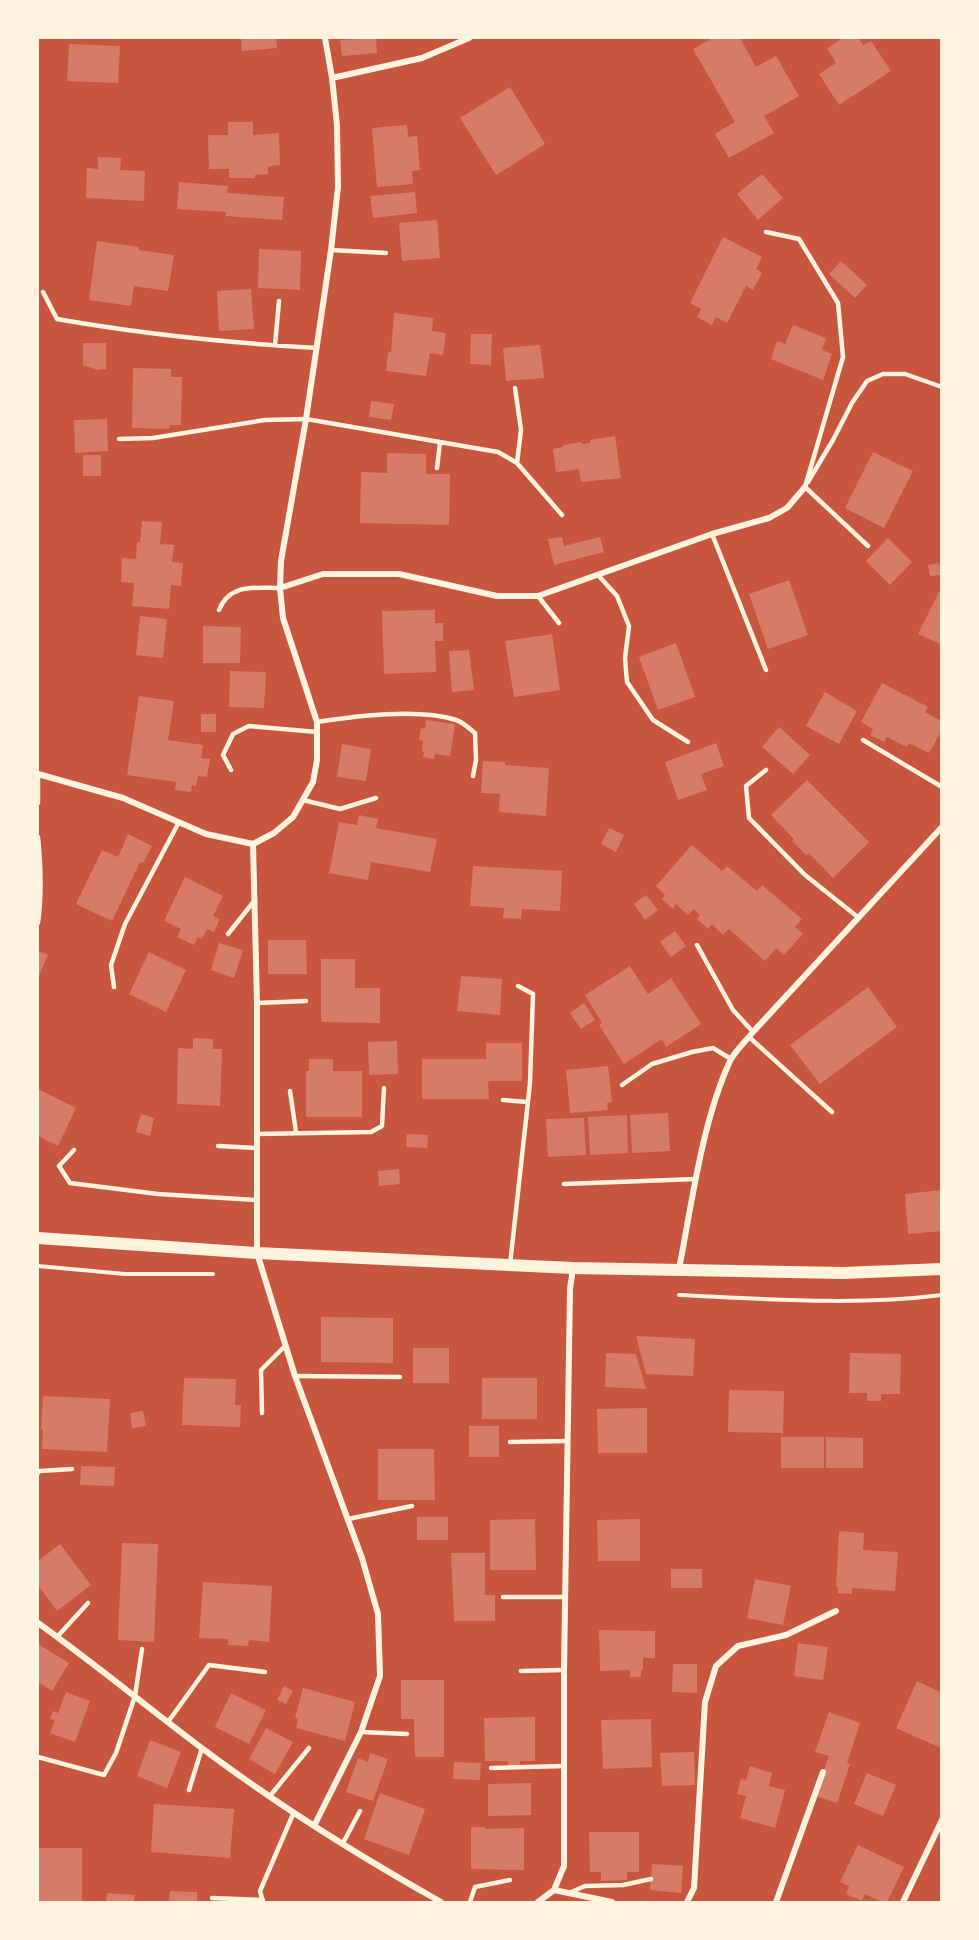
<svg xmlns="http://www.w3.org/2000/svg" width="979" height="1940" font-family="Barlow,sans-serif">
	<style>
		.building { fill: #d67c66 }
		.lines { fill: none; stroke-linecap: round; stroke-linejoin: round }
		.path { stroke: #fff3e0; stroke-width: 4 }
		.service { stroke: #fff3e0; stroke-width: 4.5 }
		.minor { stroke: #fff3e0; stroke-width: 6 }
		.secondary { stroke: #fff3e0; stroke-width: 12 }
	</style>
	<rect width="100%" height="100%" fill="#c8553d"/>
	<path class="building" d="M 241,38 L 276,38 L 277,48 L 242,51 Z
		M 376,38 L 377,53 L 342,56 L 340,40 Z
		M 713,38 L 740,38 L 756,67 L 776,56 L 799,96 L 764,116 L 774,133 L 729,158 L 715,134 L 735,122 L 693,49 Z
		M 843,38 L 858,38 L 863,45 L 871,41 L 891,71 L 839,105 L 819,74 L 836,63 L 827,48 Z
		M 69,44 L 120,46 L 118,83 L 67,81 Z
		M 510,87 L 545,144 L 496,175 L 460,118 Z
		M 228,122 L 253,122 L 253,135 L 279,133 L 280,165 L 270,166 L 268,167 L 268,174 L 255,175 L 255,178 L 229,178 L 229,169 L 209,169 L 208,135 L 228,135 Z
		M 407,125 L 408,137 L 417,136 L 420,170 L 412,171 L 413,184 L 377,187 L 372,128 Z
		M 98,157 L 121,158 L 120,170 L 145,171 L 144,201 L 86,198 L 87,168 L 98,169 Z
		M 762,174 L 783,198 L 758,220 L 737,194 Z
		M 179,182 L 228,186 L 227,193 L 284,197 L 282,220 L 226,216 L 226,212 L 177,209 Z
		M 415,192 L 417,213 L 373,218 L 370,196 Z
		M 437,220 L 440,258 L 402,261 L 399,223 Z
		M 723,237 L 762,257 L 756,269 L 762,273 L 753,290 L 746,286 L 727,323 L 716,317 L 712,325 L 697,317 L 701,309 L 690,303 Z
		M 97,241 L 139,247 L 139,250 L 174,255 L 168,291 L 134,286 L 131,306 L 89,300 Z
		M 259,249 L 301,251 L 300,290 L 258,288 Z
		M 841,261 L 867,285 L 855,298 L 829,274 Z
		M 251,289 L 254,329 L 219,331 L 217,291 Z
		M 394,313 L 433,318 L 432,331 L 446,333 L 443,355 L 430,353 L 426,376 L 386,371 L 388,352 L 391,352 Z
		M 793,325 L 826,338 L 822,350 L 832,354 L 823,380 L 771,359 L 777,341 L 785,344 Z
		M 471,334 L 492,334 L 491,365 L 470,364 Z
		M 83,343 L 106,343 L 106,369 L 97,370 L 83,365 Z
		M 540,345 L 544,378 L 506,381 L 503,348 Z
		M 133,368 L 171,369 L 171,377 L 182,377 L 181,425 L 170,425 L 169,429 L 132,428 Z
		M 371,401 L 394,404 L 391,420 L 369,417 Z
		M 107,419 L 108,451 L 75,453 L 74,420 Z
		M 615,436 L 621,478 L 581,482 L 579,469 L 556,472 L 553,449 L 563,447 L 563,445 L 581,442 L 582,444 L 590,443 L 590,440 Z
		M 873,452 L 913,471 L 884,528 L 845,508 Z
		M 387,453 L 426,454 L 426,474 L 450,474 L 449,525 L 360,523 L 361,472 L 387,473 Z
		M 83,455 L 101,455 L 101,476 L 83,476 Z
		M 142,521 L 162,522 L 160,544 L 174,545 L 172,562 L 183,563 L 181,586 L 171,585 L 169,609 L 132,606 L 134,583 L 121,582 L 122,558 L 136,559 L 137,542 L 140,542 Z
		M 562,537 L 564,546 L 600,537 L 604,552 L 554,565 L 548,539 Z
		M 888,538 L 912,562 L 890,585 L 866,561 Z
		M 939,563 L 941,575 L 930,576 L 928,565 Z
		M 789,580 L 808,635 L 768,649 L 749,594 Z
		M 942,586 L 942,645 L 918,634 Z
		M 435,610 L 435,623 L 443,623 L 443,641 L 435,641 L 436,672 L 384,674 L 382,611 Z
		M 140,616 L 167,619 L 163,658 L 136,655 Z
		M 203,626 L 241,627 L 240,663 L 203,663 Z
		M 552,634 L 560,690 L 514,697 L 505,641 Z
		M 676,643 L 695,697 L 658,710 L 639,657 Z
		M 469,650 L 474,690 L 452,692 L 449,651 Z
		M 230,671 L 266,672 L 264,708 L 229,707 Z
		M 882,683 L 928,707 L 925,712 L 942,721 L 942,730 L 929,753 L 909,743 L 907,747 L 887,737 L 884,742 L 870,735 L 873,729 L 861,722 Z
		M 825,692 L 857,711 L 839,744 L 806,726 Z
		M 139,696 L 174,701 L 168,740 L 203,745 L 201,758 L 210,759 L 207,777 L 198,776 L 196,786 L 192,785 L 191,792 L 175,790 L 176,782 L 127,775 Z
		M 201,714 L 216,714 L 216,732 L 201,732 Z
		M 426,720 L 455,724 L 450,756 L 435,754 L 434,759 L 423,757 L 424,752 L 422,751 L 423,741 L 419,740 L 421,728 L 425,729 Z
		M 779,727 L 810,755 L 793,774 L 762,747 Z
		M 716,743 L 724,766 L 701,774 L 707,790 L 678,800 L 665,762 Z
		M 342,744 L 371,749 L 366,781 L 337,777 Z
		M 483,761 L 505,762 L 505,765 L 549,768 L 546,816 L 499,812 L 500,794 L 481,793 Z
		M 807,780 L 869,842 L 833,878 L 809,853 L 806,855 L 792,841 L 794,839 L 771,815 Z
		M 359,815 L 378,819 L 376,828 L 437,839 L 430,872 L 371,862 L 368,880 L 329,873 L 339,822 L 357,825 Z
		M 609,828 L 624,835 L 616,852 L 601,844 Z
		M 128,834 L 152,846 L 143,863 L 140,862 L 112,921 L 76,904 L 102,850 L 118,857 Z
		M 692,845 L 722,871 L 727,866 L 757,891 L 762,885 L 802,919 L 795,927 L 803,934 L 784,955 L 776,948 L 765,961 L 729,929 L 723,935 L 712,924 L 708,929 L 697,919 L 700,915 L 694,909 L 688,915 L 676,904 L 673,909 L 662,899 L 665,895 L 656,886 Z
		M 473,866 L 562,871 L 560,911 L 522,909 L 521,919 L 503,918 L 504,908 L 470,906 Z
		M 185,877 L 223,896 L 213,916 L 220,919 L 214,932 L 207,929 L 202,939 L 198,937 L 194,945 L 177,937 L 181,929 L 164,921 Z
		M 646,895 L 658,910 L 645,920 L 634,904 Z
		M 675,931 L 686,946 L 671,957 L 660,942 Z
		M 268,940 L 306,940 L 307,974 L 268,974 Z
		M 219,943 L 243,950 L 234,978 L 211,970 Z
		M 38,951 L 48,955 L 38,978 Z
		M 149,952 L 186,970 L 166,1012 L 129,994 Z
		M 321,959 L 355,959 L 355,988 L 380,988 L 380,1023 L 321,1022 Z
		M 630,966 L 648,994 L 671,978 L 701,1024 L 666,1047 L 662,1039 L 624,1064 L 599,1025 L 602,1023 L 585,995 Z
		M 461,976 L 502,979 L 500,1015 L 457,1011 Z
		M 868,987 L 897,1027 L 820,1084 L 790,1045 Z
		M 584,1003 L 595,1020 L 581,1029 L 570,1013 Z
		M 193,1038 L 213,1039 L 213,1049 L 222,1049 L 220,1106 L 177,1104 L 178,1048 L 193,1049 Z
		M 397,1041 L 398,1074 L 369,1075 L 368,1042 Z
		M 486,1043 L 522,1043 L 522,1081 L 488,1081 L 489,1099 L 422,1099 L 422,1059 L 486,1059 Z
		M 309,1059 L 333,1059 L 333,1071 L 362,1071 L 362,1117 L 306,1117 L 306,1071 L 309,1071 Z
		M 608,1066 L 612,1102 L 607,1103 L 608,1110 L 570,1113 L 566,1070 Z
		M 38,1089 L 76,1108 L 58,1146 L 38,1136 Z
		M 668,1113 L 670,1151 L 632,1153 L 630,1115 Z
		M 141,1114 L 154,1118 L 150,1136 L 136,1132 Z
		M 627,1115 L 628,1153 L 590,1155 L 588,1117 Z
		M 584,1118 L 586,1155 L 548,1157 L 546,1119 Z
		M 407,1134 L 428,1135 L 427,1148 L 406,1147 Z
		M 399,1169 L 400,1184 L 379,1186 L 378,1171 Z
		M 942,1190 L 942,1231 L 908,1234 L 905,1194 Z
		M 321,1317 L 393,1318 L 393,1363 L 321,1362 Z
		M 636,1336 L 695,1339 L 693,1376 L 646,1374 Z
		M 413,1348 L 449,1348 L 449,1383 L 413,1383 Z
		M 606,1353 L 636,1354 L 646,1389 L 605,1387 Z
		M 850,1353 L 901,1354 L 900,1394 L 881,1394 L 881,1401 L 867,1401 L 867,1393 L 849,1393 Z
		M 184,1378 L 236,1379 L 235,1405 L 241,1405 L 240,1427 L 182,1425 Z
		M 482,1378 L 537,1378 L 537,1419 L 482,1419 Z
		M 729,1390 L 784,1391 L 783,1433 L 728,1432 Z
		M 43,1396 L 110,1399 L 107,1452 L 42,1449 L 43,1430 L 41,1430 Z
		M 647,1408 L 647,1453 L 598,1453 L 597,1409 Z
		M 143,1411 L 146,1426 L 132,1428 L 130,1413 Z
		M 469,1426 L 499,1426 L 499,1457 L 469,1457 Z
		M 781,1437 L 824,1437 L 824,1468 L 781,1468 Z
		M 826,1437 L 863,1438 L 863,1468 L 826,1468 Z
		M 378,1449 L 434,1449 L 435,1500 L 378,1500 Z
		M 81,1466 L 115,1467 L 114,1486 L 80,1485 Z
		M 417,1517 L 448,1517 L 448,1540 L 417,1540 Z
		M 535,1519 L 536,1570 L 490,1570 L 490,1520 Z
		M 640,1519 L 640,1561 L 598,1561 L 597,1520 Z
		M 839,1531 L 864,1533 L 863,1550 L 898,1552 L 895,1591 L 852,1588 L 852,1594 L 838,1593 L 838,1587 L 836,1587 Z
		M 122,1543 L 158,1544 L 154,1642 L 118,1640 Z
		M 60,1544 L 91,1585 L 57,1611 L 38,1585 L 38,1561 Z
		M 451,1553 L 485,1553 L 485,1595 L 495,1595 L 495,1621 L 454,1621 Z
		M 671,1569 L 702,1569 L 702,1588 L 671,1588 Z
		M 755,1579 L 791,1586 L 783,1625 L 747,1618 Z
		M 203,1582 L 272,1586 L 269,1642 L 249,1640 L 248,1646 L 228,1645 L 228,1639 L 199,1638 Z
		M 599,1630 L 655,1631 L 655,1658 L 643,1658 L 643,1670 L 641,1670 L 641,1677 L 630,1677 L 630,1670 L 600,1671 Z
		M 798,1643 L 828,1647 L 823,1680 L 794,1676 Z
		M 38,1644 L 69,1663 L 52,1691 L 38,1682 Z
		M 673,1664 L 697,1664 L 697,1693 L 672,1692 Z
		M 401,1680 L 444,1680 L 444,1757 L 415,1757 L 414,1719 L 401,1719 Z
		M 917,1681 L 942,1693 L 941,1748 L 896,1728 Z
		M 284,1686 L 293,1691 L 286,1704 L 277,1700 Z
		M 303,1688 L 355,1702 L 345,1741 L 296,1728 L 298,1719 L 295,1718 Z
		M 66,1692 L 90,1701 L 75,1742 L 50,1733 L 55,1720 L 50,1719 L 53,1711 L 58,1713 Z
		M 231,1693 L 266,1710 L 249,1744 L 215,1727 Z
		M 829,1712 L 860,1723 L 847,1763 L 850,1764 L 837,1803 L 815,1796 L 829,1756 L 815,1752 Z
		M 535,1717 L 535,1761 L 520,1761 L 520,1766 L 508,1767 L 508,1761 L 485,1761 L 484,1718 Z
		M 651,1719 L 652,1767 L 603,1769 L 601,1720 Z
		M 266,1728 L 293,1742 L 275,1774 L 249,1759 Z
		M 150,1740 L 181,1752 L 167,1788 L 137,1776 Z
		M 694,1752 L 695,1785 L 662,1786 L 660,1753 Z
		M 370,1753 L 388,1759 L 373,1801 L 346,1792 L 358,1758 L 368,1762 Z
		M 454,1762 L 481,1763 L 480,1780 L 453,1779 Z
		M 750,1766 L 772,1773 L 769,1786 L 785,1790 L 775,1828 L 740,1818 L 746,1796 L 737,1794 L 741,1779 L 746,1780 Z
		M 867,1773 L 896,1785 L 883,1816 L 854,1804 Z
		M 531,1783 L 531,1815 L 488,1816 L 488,1784 Z
		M 380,1793 L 425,1809 L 409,1855 L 364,1839 Z
		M 154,1804 L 234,1809 L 230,1858 L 151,1852 Z
		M 471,1827 L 485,1827 L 485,1829 L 524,1828 L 524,1870 L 471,1869 Z
		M 589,1832 L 639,1832 L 639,1872 L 627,1872 L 627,1880 L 601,1881 L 601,1872 L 590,1872 Z
		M 858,1845 L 904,1867 L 887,1902 L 882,1902 L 865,1894 L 862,1901 L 846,1894 L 849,1886 L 840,1882 Z
		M 38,1848 L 82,1848 L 82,1902 L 38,1902 Z
		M 652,1864 L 683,1866 L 681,1893 L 650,1890 Z
		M 170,1891 L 197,1892 L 197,1902 L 169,1902 Z
		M 107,1893 L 135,1895 L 134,1902 L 106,1902 Z"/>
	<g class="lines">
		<path class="path" d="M 38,1266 L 125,1274 L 213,1274
			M 679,1295 C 766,1299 855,1306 942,1295"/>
		<path class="service" d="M 766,232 L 799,239 L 838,303 L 843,357 L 805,487
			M 331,250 L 386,253
			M 43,292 L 57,319 C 142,334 230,343 317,348
			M 275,345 L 279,301
			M 515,388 L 521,430 L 517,463
			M 119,439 L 153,438 L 265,420 L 306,419 L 498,452 L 517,463 L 562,515
			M 437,468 L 440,442
			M 808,482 L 833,440 L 852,403 L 867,381 L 883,374 L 905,374 L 942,387
			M 805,487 L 868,546
			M 712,534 L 766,670
			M 598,575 L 617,596 L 629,626 L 625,658 L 627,682 L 653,720 L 688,742
			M 538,596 L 559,623
			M 219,610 C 230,583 255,588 280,588
			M 317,722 C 355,716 419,708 456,720 C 463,722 470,729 475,733 L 476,760 L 473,776
			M 863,740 L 942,787
			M 231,770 L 223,755 L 233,734 L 249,726 L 317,732
			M 766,770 L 746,786 L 749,818 L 805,875 L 859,918
			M 303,800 L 340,809 L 376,798
			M 38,803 L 38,775
			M 38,837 C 41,867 42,894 38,923
			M 228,934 L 255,900
			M 697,945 L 733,1010 L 753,1032
			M 114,987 L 111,965 L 125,924 L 179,822
			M 257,1003 L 306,1001
			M 749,1037 L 832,1112
			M 622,1085 L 652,1064 L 692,1052 L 713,1048 L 731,1059
			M 290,1091 L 296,1132
			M 503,1100 L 528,1102
			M 256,1134 L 371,1132 L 382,1126 L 384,1088
			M 218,1146 L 256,1148
			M 74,1150 L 59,1166 L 70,1183 L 158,1194 L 257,1200
			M 564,1184 L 696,1179
			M 510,1265 L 530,1083 L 533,994 L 518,986
			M 295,1376 L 400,1377
			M 262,1413 L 261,1370 L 285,1346
			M 510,1442 L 568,1441
			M 38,1473 L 40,1471 L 72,1469
			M 348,1519 L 412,1506
			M 503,1597 L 565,1597
			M 57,1637 L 88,1603
			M 521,1671 L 564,1670
			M 168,1722 L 209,1665 L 265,1672
			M 361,1732 L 407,1734
			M 38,1757 L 104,1775 L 116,1753 L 135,1696 L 142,1649
			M 491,1768 L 565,1766
			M 189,1790 L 202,1748
			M 270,1796 L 309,1748
			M 343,1843 L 360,1811
			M 569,1893 L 585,1886 L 623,1885 L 651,1879
			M 212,1898 L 263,1900
			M 263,1902 L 260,1891 L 294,1812
			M 470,1902 L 475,1887 L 510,1880"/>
		<path class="minor" d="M 332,78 L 422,58 L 469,38
			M 280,588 L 323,574 L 399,574 L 497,596 L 538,596 L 712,534 L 769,518 L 787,508 L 805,487
			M 38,774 L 123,798 L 206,834 L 253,844
			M 679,1269 C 692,1203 702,1122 730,1061 C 735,1051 746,1041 753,1032 L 942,827
			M 38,1623 C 101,1668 160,1718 222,1763 C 292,1814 366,1860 441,1902
			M 314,1826 L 361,1732 L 380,1676 L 378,1614 L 362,1558 L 295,1376 L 257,1253 L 257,1003 L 253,844 L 274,833 L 293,817 L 313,782 L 317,760 L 317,722 L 283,618 L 280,588 L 281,561 L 306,419 L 331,250 L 338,187 L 337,125 L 332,78 L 325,38
			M 554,1890 L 612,1902
			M 538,1902 L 554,1890 L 564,1866 L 564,1670 L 570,1289 L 573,1268
			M 687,1902 L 694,1888 L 705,1702 L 716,1666 L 738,1646 L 786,1635 L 836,1611
			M 776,1902 L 823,1772
			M 903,1902 L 942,1820"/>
		<path class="secondary" d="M 38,1238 L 257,1253 L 573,1268 L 843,1273 L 942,1269"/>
	</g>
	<rect width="979" height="1940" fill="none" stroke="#fff3e0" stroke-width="78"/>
</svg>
